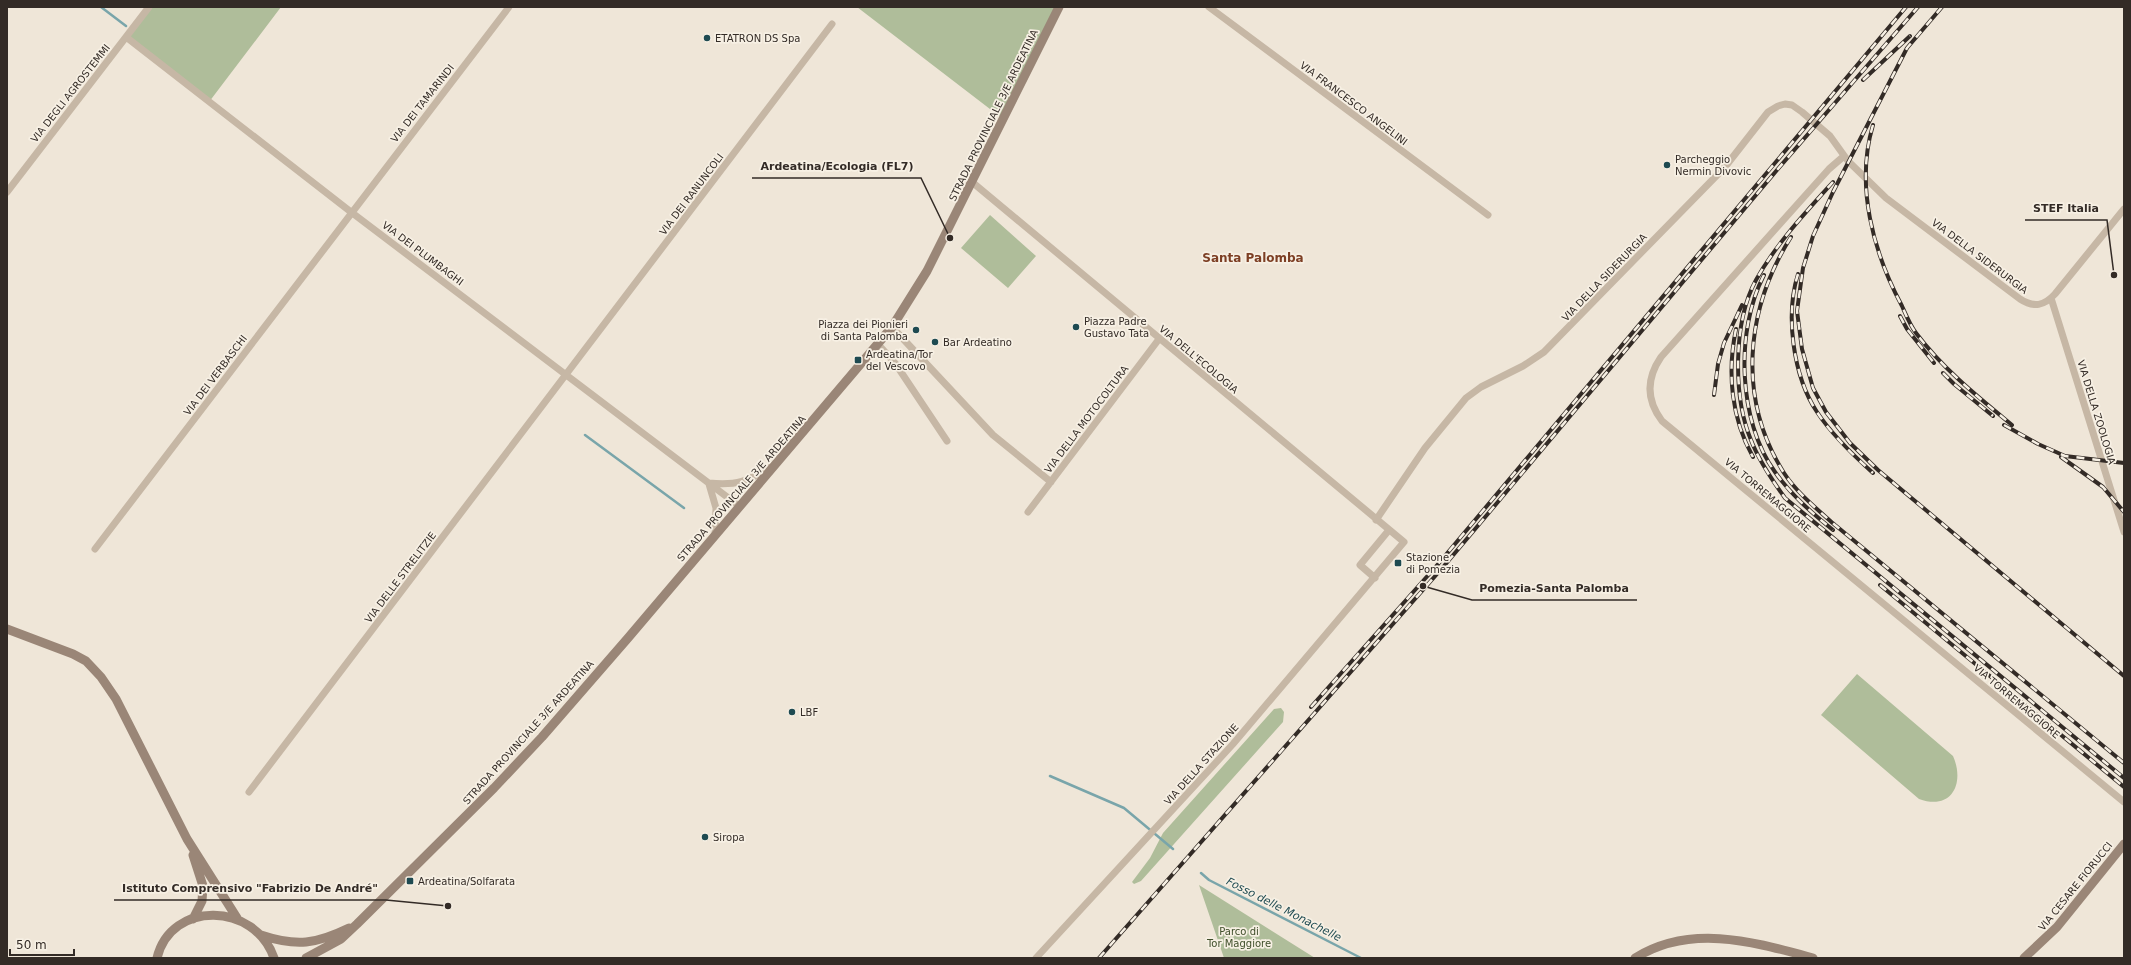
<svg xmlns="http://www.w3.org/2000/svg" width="2131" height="965" font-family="'DejaVu Sans',sans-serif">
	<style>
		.green { fill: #afbd9a }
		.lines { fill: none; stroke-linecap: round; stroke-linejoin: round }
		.stream { stroke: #79a5aa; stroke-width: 2.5 }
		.street { stroke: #c6b7a5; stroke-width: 7 }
		.secondary { stroke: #9a8677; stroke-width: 9 }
		.rail-casing { stroke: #332b26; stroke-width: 4 }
		.rail { stroke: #f7f0e4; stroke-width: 2.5; stroke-dasharray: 8; stroke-linecap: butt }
		.poi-dot { fill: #1e4a51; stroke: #f7f0e4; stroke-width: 1.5 }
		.labels { text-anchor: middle; stroke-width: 3.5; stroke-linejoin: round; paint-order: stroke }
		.poi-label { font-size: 10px; fill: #332b26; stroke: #f7f0e4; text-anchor: start }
		.street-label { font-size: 10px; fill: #332b26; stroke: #f7f0e4 }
		.park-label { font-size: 10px; fill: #404f2b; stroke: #f7f0e4 }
		.water-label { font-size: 11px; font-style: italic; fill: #1e4a51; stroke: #f7f0e4 }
		.quarter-label { font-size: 12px; font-weight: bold; fill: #7d3f24; stroke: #f7f0e4 }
		.leader { fill: none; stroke: #332b26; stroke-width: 1.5 }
		.callout-dot { fill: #332b26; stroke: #f7f0e4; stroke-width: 1.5 }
		.callout-label { font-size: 11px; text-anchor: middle; font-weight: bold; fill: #332b26; stroke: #f7f0e4; stroke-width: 3.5; stroke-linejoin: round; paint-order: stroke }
	</style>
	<rect width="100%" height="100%" fill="#efe6d8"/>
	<path class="green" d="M 149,7 L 281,7 L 209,102 L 126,37 Z
		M 857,7 L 1058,7 L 1003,119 Z
		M 990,215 L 1036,256 L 1008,288 L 961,248 Z
		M 1857,674 L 1953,756 C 1965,783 1952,811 1919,799 L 1821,715 Z
		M 1281,708 L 1284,712 L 1283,722 L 1141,881 L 1134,884 L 1132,882 L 1150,858 L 1163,833 L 1274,709 Z
		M 1199,885 L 1315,958 L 1224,958 Z"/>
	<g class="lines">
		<path class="stream" d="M 101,7 L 126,26
			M 585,435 L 684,508
			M 1050,776 L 1124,808 L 1173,849
			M 1201,873 L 1209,880 L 1361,958"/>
		<path class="street" d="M 1209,7 L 1488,215
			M 126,37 L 351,212 L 739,506
			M 1844,156 L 1829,169 L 1661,357 C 1646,379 1646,400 1662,421 L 2124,802
			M 972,182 L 1404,542 L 1233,744 L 1036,958
			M 7,192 L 149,7
			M 2051,298 L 2124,532
			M 892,327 L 993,435 L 1051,482
			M 877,343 L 895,363 L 947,441
			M 709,483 C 737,486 748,481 771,467
			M 709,484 L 716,508 L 715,535
			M 1028,512 L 1159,339
			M 1376,520 L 1425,448 L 1466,398 L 1481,387 L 1523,366 L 1544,352 L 1725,167 L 1768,112 L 1778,106 L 1785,104 L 1792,105 L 1802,112 L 1830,136 L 1848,161 L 1886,198 L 2020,299 C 2034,308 2044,306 2055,294 L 2124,209
			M 95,549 L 509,7
			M 1375,578 L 1360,565 L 1389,530
			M 249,792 L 832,24"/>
		<path class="secondary" d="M 7,629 L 73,654 L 86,661 L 101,677 L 116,699 L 187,839 L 237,918
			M 193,919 L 202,901 L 203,886 L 193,855
			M 261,935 C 297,947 316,944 349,928
			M 157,958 C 171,900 255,902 274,958
			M 306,958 L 341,939 L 357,924 L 494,788 L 542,737 L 628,638 L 892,327 L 927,271 L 1059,7
			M 1635,958 C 1691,923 1754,942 1813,958
			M 2024,958 L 2057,927 L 2124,844"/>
		<g class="rail-casing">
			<path id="rail" d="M 1942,7 L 1907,48 L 1833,192 L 1813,236 L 1803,268 L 1797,311 L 1802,349 L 1813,388 L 1826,412 L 1850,443 L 1878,470 L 2124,676
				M 1863,80 L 1910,36
				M 1873,125 C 1855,185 1873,252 1902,306 C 1906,315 1910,325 1916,333 C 1943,369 1978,397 2012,425
				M 1833,182 C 1805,213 1776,244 1756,280 C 1733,322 1733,397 1751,440 C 1759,461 1772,480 1785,498 L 2124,778
				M 1791,237 C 1745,310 1737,399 1784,473 C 1797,493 1817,509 1835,525 L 2124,763
				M 1798,274 C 1785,315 1793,376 1817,412 C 1832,435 1853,455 1873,473
				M 1764,275 C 1735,331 1738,421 1775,472 C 1791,495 1812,513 1833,530
				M 1900,316 L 1907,329 L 1934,363
				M 1736,329 C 1727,372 1731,418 1753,457
				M 1943,373 L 1954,384 L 1993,416
				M 1714,395 L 1718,364 L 1724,343 L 1742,305
				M 2004,425 L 2038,444 L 2065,456 L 2124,463
				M 2061,457 L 2103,487 L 2124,512
				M 1880,585 L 2124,787
				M 1311,707 L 1439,563 L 1906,7
				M 1099,958 L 1444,566 L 1777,170 L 1918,7"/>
		</g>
		<use href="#rail" class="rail"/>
	</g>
	<g class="poi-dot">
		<circle cx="707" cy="38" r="4"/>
		<circle cx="1667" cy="165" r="4"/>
		<circle cx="1076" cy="327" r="4"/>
		<circle cx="916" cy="330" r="4"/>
		<circle cx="935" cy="342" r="4"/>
		<rect x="854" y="356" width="8" height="8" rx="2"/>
		<rect x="1394" y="559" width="8" height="8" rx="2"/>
		<circle cx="792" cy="712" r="4"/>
		<circle cx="705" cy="837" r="4"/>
		<rect x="406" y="877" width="8" height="8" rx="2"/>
	</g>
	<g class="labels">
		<g class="poi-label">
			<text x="715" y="42">ETATRON DS Spa</text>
			<text x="1675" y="163">Parcheggio<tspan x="1675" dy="12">Nermin Divovic</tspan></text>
			<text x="1084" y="325">Piazza Padre<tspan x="1084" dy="12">Gustavo Tata</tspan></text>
			<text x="908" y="328" text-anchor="end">Piazza dei Pionieri<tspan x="908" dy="12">di Santa Palomba</tspan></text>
			<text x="943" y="346">Bar Ardeatino</text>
			<text x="866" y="358">Ardeatina/Tor<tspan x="866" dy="12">del Vescovo</tspan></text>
			<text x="1406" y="561">Stazione<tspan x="1406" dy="12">di Pomezia</tspan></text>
			<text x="800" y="716">LBF</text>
			<text x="713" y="841">Siropa</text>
			<text x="418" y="885">Ardeatina/Solfarata</text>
		</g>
		<g class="street-label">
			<text transform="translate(70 93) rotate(-52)" y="4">VIA DEGLI AGROSTEMMI</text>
			<text transform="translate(422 103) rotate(-52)" y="4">VIA DEI TAMARINDI</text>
			<text transform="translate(1354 103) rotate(37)" y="4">VIA FRANCESCO ANGELINI</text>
			<text transform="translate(993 115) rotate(-64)" y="4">STRADA PROVINCIALE 3/E ARDEATINA</text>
			<text transform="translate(691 194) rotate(-53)" y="4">VIA DEI RANUNCOLI</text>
			<text transform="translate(423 253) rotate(37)" y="4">VIA DEI PLUMBAGHI</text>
			<text transform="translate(1980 256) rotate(37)" y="4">VIA DELLA SIDERURGIA</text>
			<text transform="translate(1604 277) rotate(-46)" y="4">VIA DELLA SIDERURGIA</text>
			<text transform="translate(1199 359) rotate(40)" y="4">VIA DELL'ECOLOGIA</text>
			<text transform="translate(215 375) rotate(-53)" y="4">VIA DEI VERBASCHI</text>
			<text transform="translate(2097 412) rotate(73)" y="4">VIA DELLA ZOOLOGIA</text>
			<text transform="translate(1086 419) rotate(-53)" y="4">VIA DELLA MOTOCOLTURA</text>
			<text transform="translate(741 488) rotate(-49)" y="4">STRADA PROVINCIALE 3/E ARDEATINA</text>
			<text transform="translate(1768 495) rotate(40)" y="4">VIA TORREMAGGIORE</text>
			<text transform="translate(400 577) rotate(-53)" y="4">VIA DELLE STRELITZIE</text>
			<text transform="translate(2017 701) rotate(40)" y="4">VIA TORREMAGGIORE</text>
			<text transform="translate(528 732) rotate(-48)" y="4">STRADA PROVINCIALE 3/E ARDEATINA</text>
			<text transform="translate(1201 764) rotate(-48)" y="4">VIA DELLA STAZIONE</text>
			<text transform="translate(2075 886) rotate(-51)" y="4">VIA CESARE FIORUCCI</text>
		</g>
		<g class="park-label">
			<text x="1239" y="935">Parco di<tspan x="1239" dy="12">Tor Maggiore</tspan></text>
		</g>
		<g class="water-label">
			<text transform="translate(1284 909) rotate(27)" y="4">Fosso delle Monachelle</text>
		</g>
		<g class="quarter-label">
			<text x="1253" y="262">Santa Palomba</text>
		</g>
	</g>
	<path class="leader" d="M950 238L921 178H752M2114 275L2107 220H2025M1423 586L1472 600H1637M448 906L386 900H114"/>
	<g class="callout-dot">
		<circle cx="950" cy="238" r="4"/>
		<circle cx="2114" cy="275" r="4"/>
		<circle cx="1423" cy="586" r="4"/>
		<circle cx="448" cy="906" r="4"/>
	</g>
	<g class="callout-label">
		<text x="837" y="170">Ardeatina/Ecologia (FL7)</text>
		<text x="2066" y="212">STEF Italia</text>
		<text x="1554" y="592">Pomezia-Santa Palomba</text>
		<text x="250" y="892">Istituto Comprensivo "Fabrizio De André"</text>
	</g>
	<rect width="2131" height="965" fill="none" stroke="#332b26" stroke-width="16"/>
	<path d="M10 949v6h64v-6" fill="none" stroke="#332b26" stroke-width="2"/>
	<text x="16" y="949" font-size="12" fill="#332b26" stroke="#f7f0e4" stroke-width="3" paint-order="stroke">50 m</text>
</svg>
